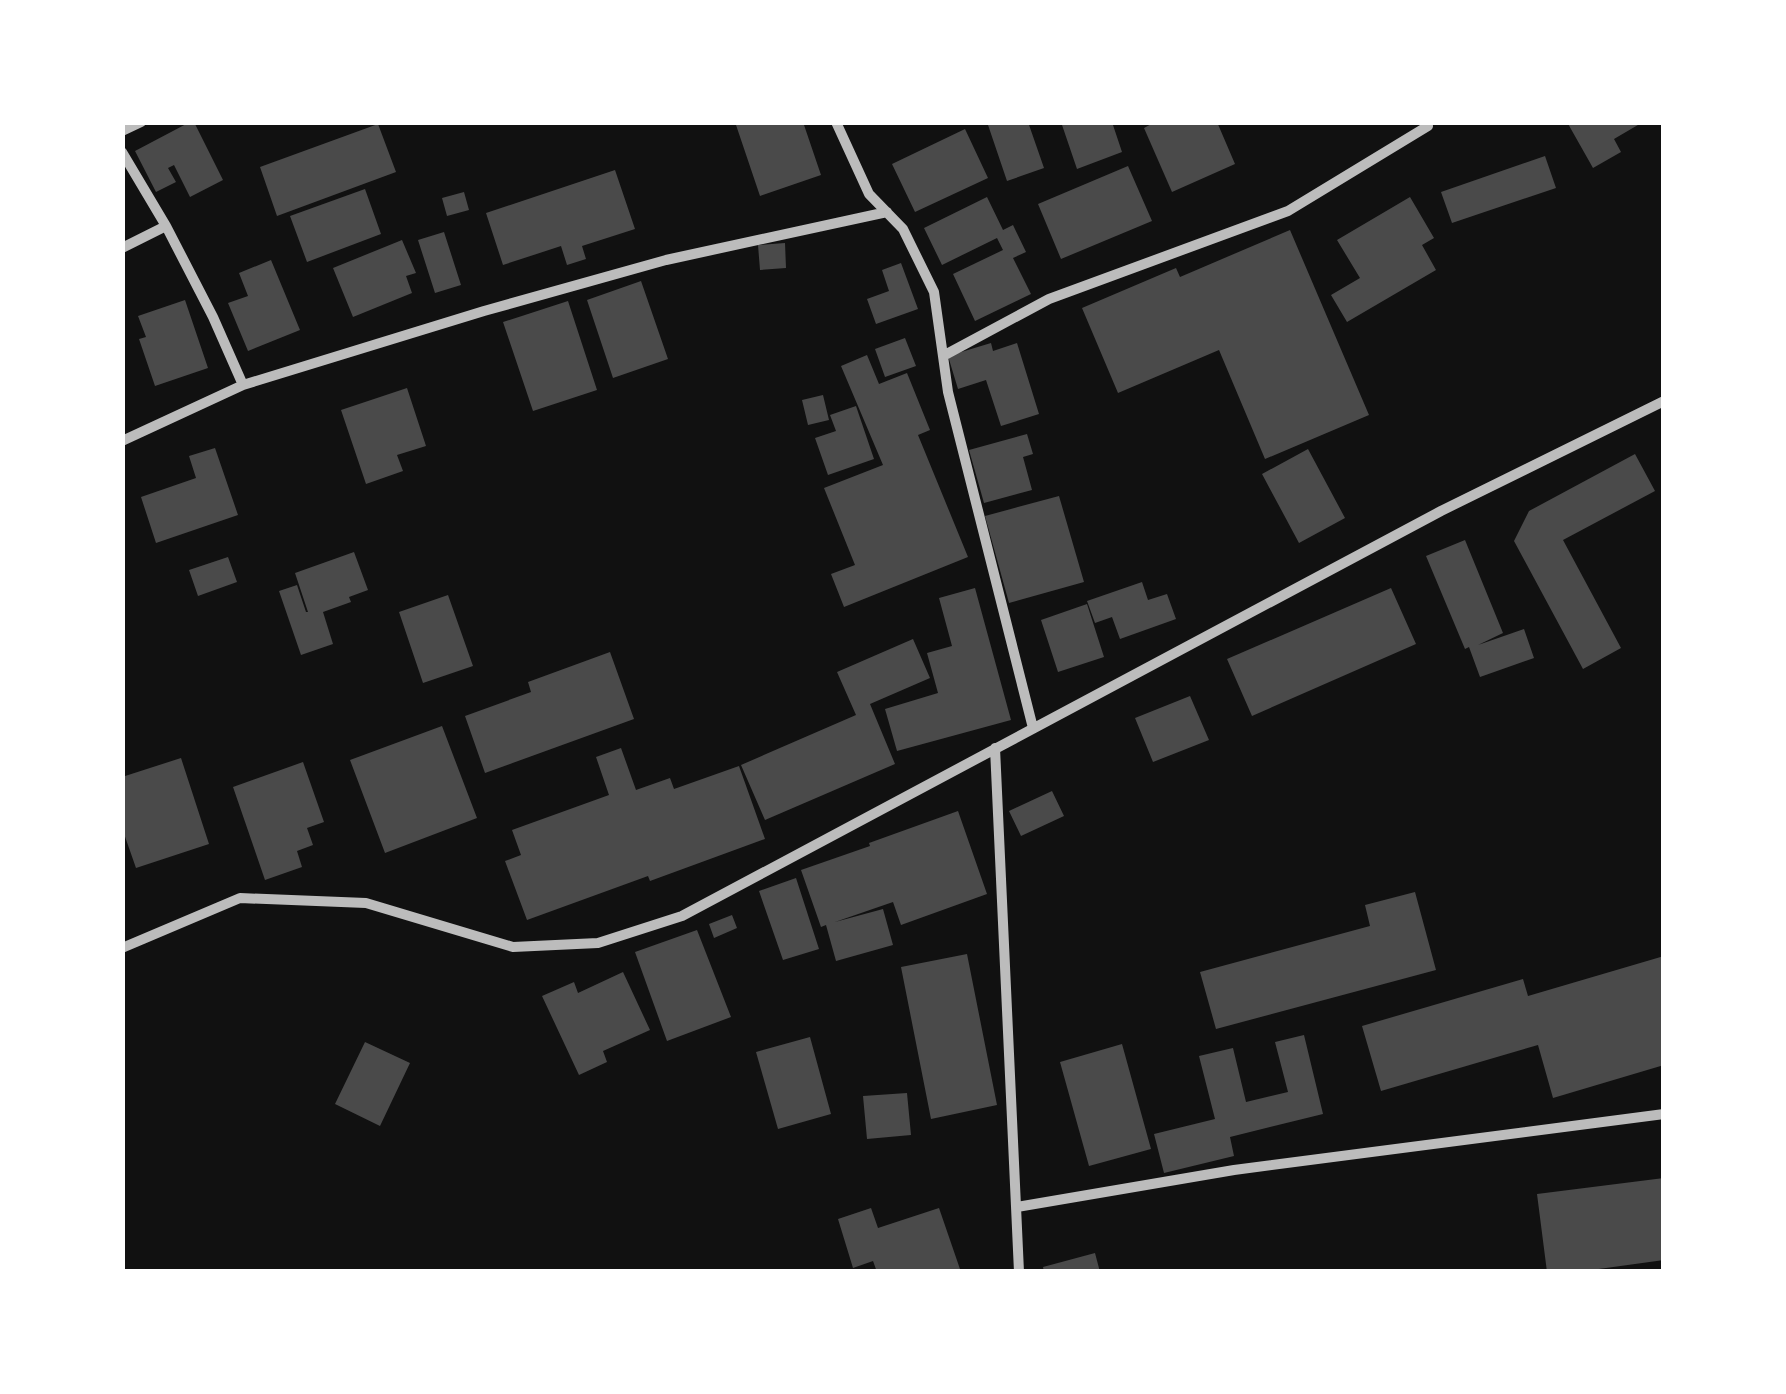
<svg xmlns="http://www.w3.org/2000/svg" width="1786" height="1394" font-family="'Archivo Narrow',sans-serif">
	<style>
		.building { fill: #4a4a4a }
		.lines { fill: none; stroke-linecap: round; stroke-linejoin: round }
		.minor { stroke: #bcbcbc; stroke-width: 10 }
	</style>
	<rect width="100%" height="100%" fill="#111"/>
	<path class="building" d="M 190,122 L 194,122 L 223,180 L 190,197 L 174,165 L 168,168 L 176,182 L 156,192 L 135,151 Z
		M 735,122 L 803,122 L 821,175 L 760,196 Z
		M 987,122 L 1028,122 L 1044,168 L 1007,181 Z
		M 1061,122 L 1112,122 L 1122,152 L 1077,169 Z
		M 1155,122 L 1217,122 L 1235,164 L 1172,192 L 1144,128 Z
		M 1567,122 L 1643,122 L 1614,139 L 1621,152 L 1593,168 Z
		M 378,124 L 396,172 L 277,216 L 260,167 Z
		M 965,129 L 988,178 L 915,212 L 892,164 Z
		M 1545,156 L 1556,188 L 1452,223 L 1441,192 Z
		M 1128,166 L 1152,221 L 1061,259 L 1038,204 Z
		M 615,170 L 635,229 L 582,246 L 586,259 L 567,265 L 561,246 L 503,265 L 486,213 Z
		M 365,189 L 381,234 L 307,262 L 290,216 Z
		M 464,192 L 469,210 L 447,216 L 442,198 Z
		M 987,197 L 1003,230 L 1013,225 L 1026,252 L 1013,258 L 1031,294 L 975,321 L 953,274 L 1003,250 L 997,238 L 942,265 L 924,228 Z
		M 1410,197 L 1434,238 L 1422,245 L 1436,270 L 1347,322 L 1331,295 L 1360,278 L 1337,240 Z
		M 1290,230 L 1369,415 L 1265,459 L 1219,350 L 1118,393 L 1082,308 L 1176,268 L 1180,277 Z
		M 444,232 L 461,285 L 435,293 L 418,240 Z
		M 402,240 L 416,273 L 406,276 L 412,293 L 353,317 L 333,268 Z
		M 785,243 L 786,268 L 760,270 L 758,245 Z
		M 271,260 L 300,330 L 248,351 L 228,303 L 248,296 L 239,273 Z
		M 901,263 L 918,309 L 876,324 L 867,299 L 889,291 L 882,270 Z
		M 641,281 L 668,359 L 613,378 L 587,300 Z
		M 185,300 L 208,368 L 155,386 L 139,339 L 146,337 L 138,316 Z
		M 568,301 L 597,390 L 533,411 L 503,322 Z
		M 905,338 L 916,366 L 885,377 L 875,349 Z
		M 991,343 L 993,351 L 1017,343 L 1039,414 L 1001,426 L 986,380 L 958,389 L 948,356 Z
		M 867,355 L 879,384 L 907,373 L 930,430 L 918,435 L 968,557 L 844,607 L 831,574 L 855,565 L 824,488 L 883,465 L 841,366 Z
		M 407,388 L 426,446 L 397,455 L 403,471 L 366,484 L 341,410 Z
		M 823,395 L 829,420 L 808,425 L 802,400 Z
		M 856,406 L 874,459 L 828,475 L 815,438 L 836,431 L 830,415 Z
		M 1027,434 L 1033,454 L 1023,457 L 1032,490 L 984,503 L 969,450 Z
		M 215,448 L 238,515 L 156,543 L 141,497 L 196,478 L 189,456 Z
		M 1308,449 L 1345,518 L 1299,543 L 1262,474 Z
		M 1635,454 L 1655,491 L 1563,540 L 1621,648 L 1583,669 L 1514,541 L 1529,511 Z
		M 1059,496 L 1084,582 L 1009,603 L 985,516 Z
		M 1465,540 L 1503,633 L 1478,645 L 1524,629 L 1534,658 L 1480,677 L 1469,647 L 1465,649 L 1426,556 Z
		M 354,552 L 368,590 L 349,597 L 351,602 L 323,612 L 333,644 L 301,655 L 279,591 L 297,585 L 306,612 L 308,612 L 295,573 Z
		M 228,557 L 237,582 L 198,596 L 189,570 Z
		M 1142,582 L 1148,600 L 1167,594 L 1176,619 L 1120,639 L 1112,617 L 1095,623 L 1087,601 Z
		M 975,588 L 1011,720 L 897,751 L 885,709 L 938,693 L 927,653 L 952,646 L 939,598 Z
		M 1391,588 L 1416,644 L 1252,716 L 1227,659 Z
		M 448,595 L 473,666 L 423,683 L 399,612 Z
		M 1087,604 L 1104,657 L 1058,672 L 1041,620 Z
		M 913,639 L 930,678 L 870,704 L 895,764 L 765,820 L 741,765 L 856,715 L 837,672 Z
		M 610,652 L 634,719 L 485,773 L 465,716 L 531,692 L 528,682 Z
		M 1190,696 L 1209,740 L 1153,762 L 1135,718 Z
		M 442,726 L 477,818 L 385,853 L 350,760 Z
		M 621,748 L 636,790 L 670,778 L 674,789 L 739,766 L 765,839 L 650,881 L 648,876 L 527,920 L 505,861 L 521,855 L 512,830 L 609,795 L 596,757 Z
		M 181,758 L 209,844 L 136,868 L 122,828 L 122,777 Z
		M 303,762 L 324,822 L 307,828 L 313,845 L 297,851 L 302,867 L 265,880 L 233,787 Z
		M 1052,791 L 1064,816 L 1021,836 L 1009,811 Z
		M 958,811 L 987,894 L 901,925 L 893,902 L 835,922 L 883,909 L 893,945 L 836,961 L 826,925 L 821,927 L 801,870 L 870,846 L 869,843 Z
		M 796,878 L 819,949 L 783,960 L 759,891 Z
		M 1415,892 L 1436,970 L 1216,1029 L 1200,972 L 1370,926 L 1365,905 Z
		M 732,915 L 737,928 L 714,938 L 709,924 Z
		M 697,930 L 731,1017 L 667,1041 L 635,952 Z
		M 967,954 L 997,1105 L 931,1119 L 901,967 Z
		M 1664,956 L 1664,1065 L 1553,1098 L 1538,1045 L 1381,1091 L 1362,1026 L 1523,979 L 1528,996 Z
		M 623,972 L 650,1030 L 603,1051 L 607,1062 L 579,1075 L 542,996 L 574,982 L 578,993 Z
		M 1304,1035 L 1323,1114 L 1230,1137 L 1234,1156 L 1164,1173 L 1154,1134 L 1215,1119 L 1199,1056 L 1233,1048 L 1246,1102 L 1288,1092 L 1275,1042 Z
		M 810,1037 L 831,1114 L 778,1129 L 756,1052 Z
		M 365,1042 L 410,1063 L 380,1126 L 335,1104 Z
		M 1122,1044 L 1151,1149 L 1089,1166 L 1060,1062 Z
		M 907,1093 L 911,1135 L 867,1139 L 863,1096 Z
		M 1664,1178 L 1664,1260 L 1577,1272 L 1547,1272 L 1537,1194 Z
		M 871,1208 L 878,1228 L 939,1208 L 961,1272 L 877,1272 L 873,1261 L 853,1268 L 838,1219 Z
		M 1095,1253 L 1100,1272 L 1044,1272 L 1043,1267 Z"/>
	<g class="lines">
		<path class="minor" d="M 836,122 L 869,194 L 903,229 L 934,292 L 948,392 L 1033,728
			M 122,131 L 141,122
			M 122,152 L 166,226 L 213,317 L 243,385 L 484,311 L 666,260 L 887,212
			M 122,248 L 166,226
			M 943,356 L 1049,299 L 1288,211 L 1428,126
			M 122,441 L 243,385
			M 995,748 L 1019,1272
			M 122,948 L 240,898 L 366,903 L 513,947 L 598,943 L 682,916 L 1441,511 L 1664,401
			M 1017,1207 L 1234,1170 L 1664,1114"/>
	</g>
	<rect width="1786" height="1394" fill="none" stroke="#ffffff" stroke-width="250"/>
</svg>
